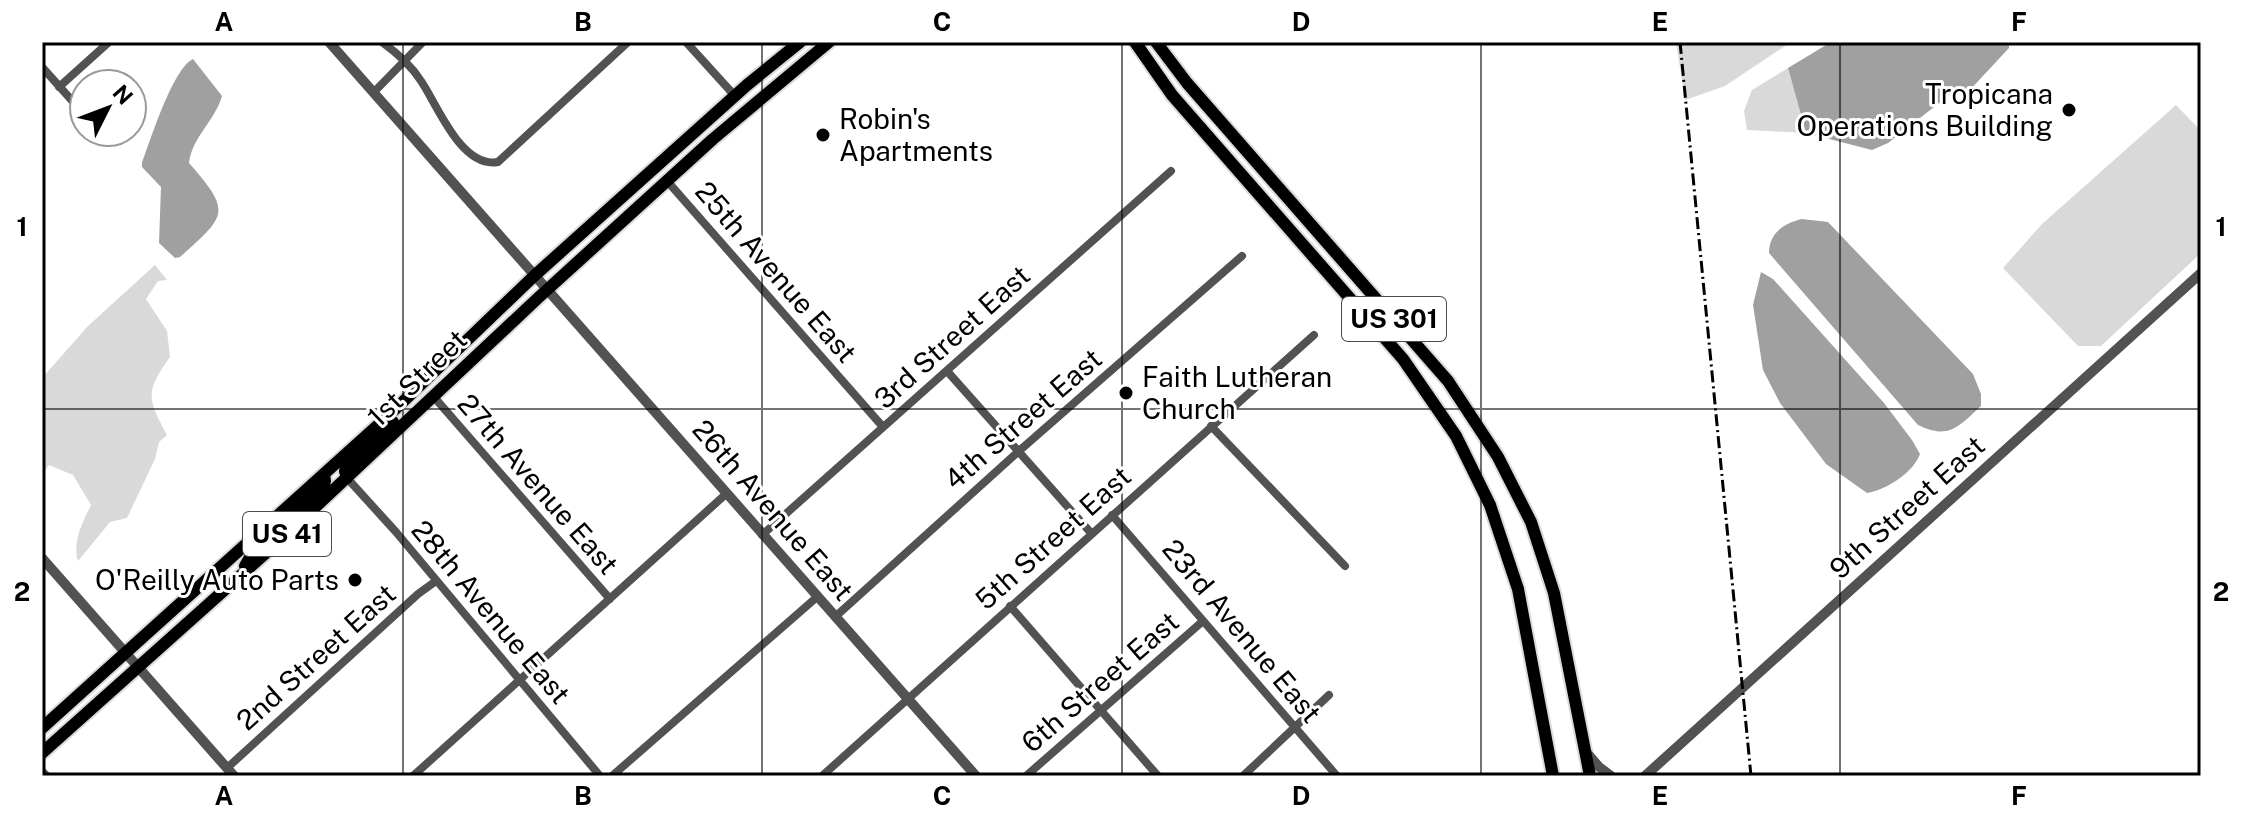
<svg xmlns="http://www.w3.org/2000/svg" width="2243" height="818" font-family="'Public Sans',sans-serif">
	<style>
		.green { fill: #d9d9d9 }
		.water { fill: #a0a0a0 }
		.lines { fill: none; stroke-linecap: round; stroke-linejoin: round }
		.primary-casing { stroke: #dbdbdb; stroke-width: 16 }
		.minor { stroke: #525252; stroke-width: 8 }
		.tertiary { stroke: #525252; stroke-width: 10 }
		.primary { stroke: #000; stroke-width: 12 }
		.rail { stroke: #000; stroke-width: 3; stroke-dasharray: 12 4 2 4; stroke-linecap: butt }
		.grid { fill: none; stroke: #000; stroke-width: 2; stroke-opacity: 0.55 }
		.poi-dot { fill: #000; stroke: #fff; stroke-width: 3 }
		.labels { text-anchor: middle; stroke-width: 6; stroke-linejoin: round; paint-order: stroke }
		.shield { fill: #fff; stroke: #4c4c4c; stroke-width: 2 }
		.shield-label { font-size: 26px; font-weight: bold; fill: #000 }
		.poi-label { font-size: 28px; fill: #000; stroke: #fff; text-anchor: end }
		.street-label { font-size: 28px; fill: #000; stroke: #fff }
		.neatline { fill: none; stroke: #000; stroke-width: 3 }
		.grid-label { font-size: 26px; text-anchor: middle; font-weight: bold; fill: #000 }
	</style>
	<rect width="100%" height="100%" fill="#fff"/>
	<path class="green" d="M 1676,42 L 1791,42 L 1725,86 L 1685,100 Z
		M 1788,68 L 1806,133 L 1747,130 L 1744,111 L 1752,90 Z
		M 2176,105 L 2201,131 L 2201,253 L 2101,346 L 2078,346 L 2003,268 L 2042,224 Z
		M 155,265 L 167,280 L 158,281 L 146,299 L 167,331 L 170,357 C 145,392 147,398 167,435 L 159,442 L 155,459 L 127,518 L 110,522 L 78,561 C 72,541 83,522 91,505 L 73,475 L 49,465 L 42,475 L 42,378 L 88,326 Z"/>
	<path class="water" d="M 1831,42 L 2009,42 L 2009,48 L 1968,92 L 1957,89 L 1888,143 L 1872,150 L 1806,133 L 1788,68 Z
		M 193,59 L 222,96 C 215,121 192,137 189,163 C 232,212 227,215 180,257 L 175,258 L 159,243 L 161,187 L 142,167 L 142,163 C 150,141 173,68 193,59 Z
		M 1802,219 L 1828,222 L 1973,374 L 1981,394 L 1981,406 C 1958,427 1949,440 1918,425 L 1769,253 C 1769,233 1784,223 1802,219 Z
		M 1761,272 L 1773,279 L 1884,403 L 1912,440 L 1920,454 C 1913,473 1886,490 1867,493 L 1826,464 L 1780,403 L 1763,370 L 1753,305 Z"/>
	<g class="lines">
		<g class="primary-casing">
			<path id="primary" d="M 1135,42 L 1172,95 L 1403,359 L 1456,436 L 1490,505 L 1518,589 L 1553,776
				M 1156,42 L 1187,83 L 1448,381 L 1498,457 L 1531,522 L 1554,593 L 1590,776
				M 347,478 L 345,471 L 348,465 L 393,422
				M 245,566 L 256,547 L 323,487 L 325,481 L 324,474
				M 42,728 L 386,418 L 534,276 L 747,85 L 800,42
				M 42,753 L 277,543 L 538,298 L 713,139 L 829,42"/>
		</g>
		<path class="minor" d="M 382,42 C 397,53 411,65 421,81 C 437,104 461,169 498,162 L 628,42
			M 686,42 L 735,96
			M 42,67 L 84,114
			M 59,87 L 109,42
			M 373,93 L 423,42
			M 101,132 L 102,133
			M 668,182 L 883,427
			M 947,371 L 1091,533
			M 434,397 L 610,599
			M 1211,426 L 1345,566
			M 347,478 L 396,532 L 600,776
			M 1112,515 L 1337,776
			M 762,535 L 1171,171
			M 1010,606 L 1158,776
			M 835,617 L 1019,451 L 1242,256
			M 227,768 L 418,594 L 436,581
			M 42,771 L 47,776
			M 413,776 L 726,494
			M 612,776 L 817,597
			M 822,776 L 1314,335
			M 1026,776 L 1203,621
			M 1243,776 L 1329,695"/>
		<path class="tertiary" d="M 329,42 L 976,776
			M 42,558 L 234,776
			M 1586,752 L 1599,767 L 1611,776
			M 1645,776 L 2201,273"/>
		<use href="#primary" class="primary"/>
		<path class="rail" d="M 1680,42 L 1751,776"/>
	</g>
	<path class="grid" d="M 403,42 L 403,776M 762,42 L 762,776M 1122,42 L 1122,776M 1481,42 L 1481,776M 1840,42 L 1840,776M 42,409 L 2201,409"/>
	<g class="poi-dot">
		<circle cx="2069" cy="110" r="8"/>
		<circle cx="823" cy="135" r="8"/>
		<circle cx="1126" cy="393" r="8"/>
		<circle cx="355" cy="580" r="8"/>
	</g>
	<g class="labels">
		<g class="shield">
			<rect x="1342" y="297" width="104" height="44" rx="6"/>
			<rect x="243" y="512" width="88" height="44" rx="6"/>
		</g>
		<g class="shield-label">
			<text x="1394" y="328">US 301</text>
			<text x="287" y="543">US 41</text>
		</g>
		<g class="poi-label">
			<text x="2053" y="104">Tropicana<tspan x="2053" dy="32">Operations Building</tspan></text>
			<text x="839" y="129" text-anchor="start">Robin's<tspan x="839" dy="32">Apartments</tspan></text>
			<text x="1142" y="387" text-anchor="start">Faith Lutheran<tspan x="1142" dy="32">Church</tspan></text>
			<text x="339" y="590">O'Reilly Auto Parts</text>
		</g>
		<g class="street-label">
			<text transform="translate(776 272) rotate(49)" y="10">25th Avenue East</text>
			<text transform="translate(952 337) rotate(-42)" y="10">3rd Street East</text>
			<text transform="translate(417 378) rotate(-44)" y="10">1st Street</text>
			<text transform="translate(1023 419) rotate(-41)" y="10">4th Street East</text>
			<text transform="translate(538 484) rotate(49)" y="10">27th Avenue East</text>
			<text transform="translate(1907 507) rotate(-42)" y="10">9th Street East</text>
			<text transform="translate(773 510) rotate(49)" y="10">26th Avenue East</text>
			<text transform="translate(1053 538) rotate(-42)" y="10">5th Street East</text>
			<text transform="translate(491 612) rotate(50)" y="10">28th Avenue East</text>
			<text transform="translate(1242 631) rotate(50)" y="10">23rd Avenue East</text>
			<text transform="translate(316 657) rotate(-42)" y="10">2nd Street East</text>
			<text transform="translate(1100 682) rotate(-41)" y="10">6th Street East</text>
		</g>
	</g>
	<rect width="2243" height="818" fill="none" stroke="#ffffff" stroke-width="88"/>
	<g transform="translate(108 108) rotate(48)"><circle r="38" fill="#ffffff" stroke="#999999" stroke-width="2"/>
	<path d="M0-6L14 30L0 20L-14 30Z" fill="#000000"/>
	<text y="-12" font-size="22" font-weight="bold" text-anchor="middle" fill="#000000">N</text>
	</g>
	<rect x="44" y="44" width="2155" height="730" class="neatline"/>
	<g class="grid-label">
		<text x="224" y="31">A</text>
		<text x="583" y="31">B</text>
		<text x="942" y="31">C</text>
		<text x="1301" y="31">D</text>
		<text x="1660" y="31">E</text>
		<text x="2019" y="31">F</text>
		<text x="22" y="236">1</text>
		<text x="2221" y="236">1</text>
		<text x="22" y="601">2</text>
		<text x="2221" y="601">2</text>
		<text x="224" y="805">A</text>
		<text x="583" y="805">B</text>
		<text x="942" y="805">C</text>
		<text x="1301" y="805">D</text>
		<text x="1660" y="805">E</text>
		<text x="2019" y="805">F</text>
	</g>
</svg>
